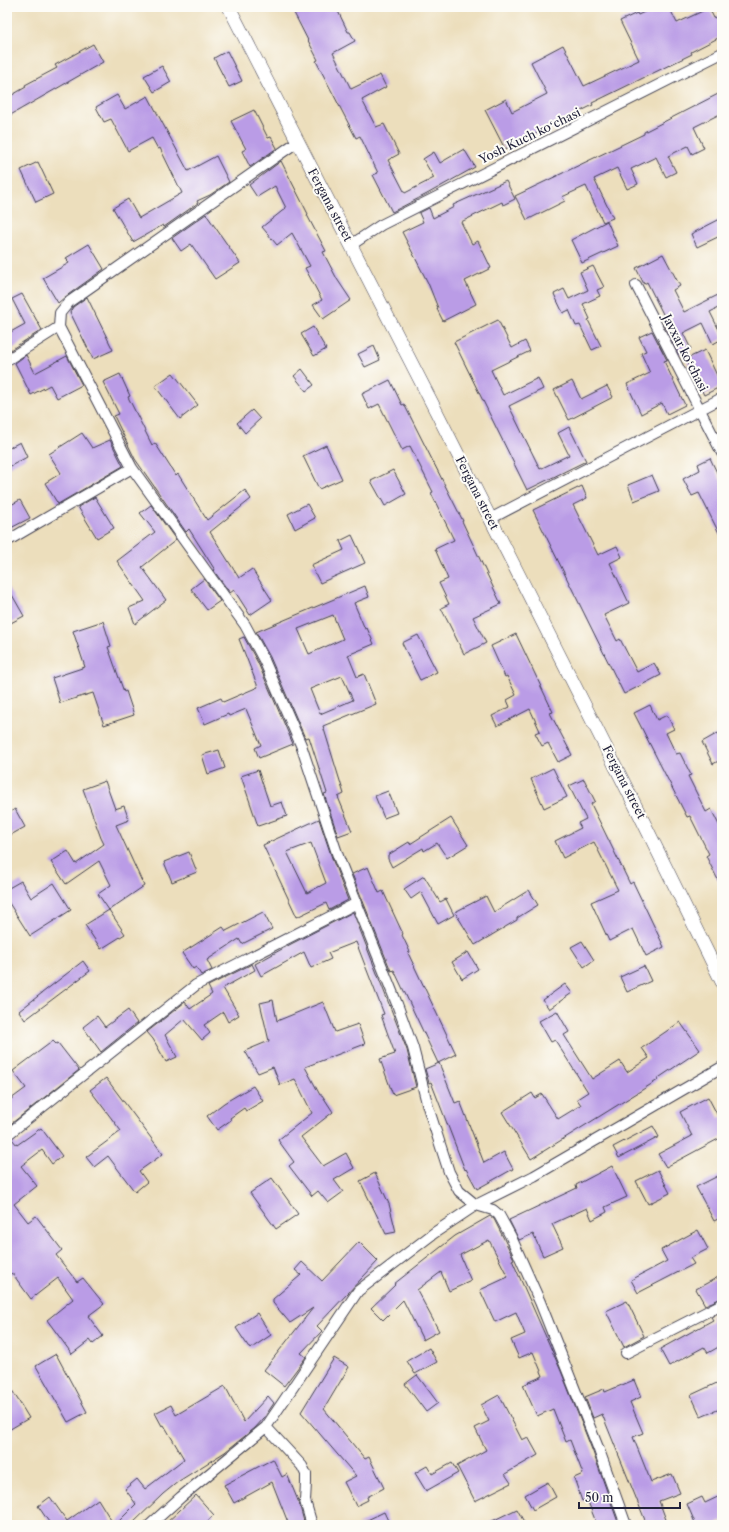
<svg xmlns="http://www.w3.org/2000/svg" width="729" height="1532" font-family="'Libre Caslon Text',serif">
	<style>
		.building { fill: #ba9ce6; fill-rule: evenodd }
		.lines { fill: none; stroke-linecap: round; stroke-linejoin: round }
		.minor-casing { stroke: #403e4e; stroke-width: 12 }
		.tertiary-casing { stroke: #403e4e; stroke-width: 14 }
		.minor { stroke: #fff; stroke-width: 10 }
		.tertiary { stroke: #fff; stroke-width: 13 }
		.labels { text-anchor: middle; stroke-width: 4; stroke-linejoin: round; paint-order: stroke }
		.street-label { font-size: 12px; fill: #22223b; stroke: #fdfcf7 }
	</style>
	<rect width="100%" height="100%" fill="#fdfcf7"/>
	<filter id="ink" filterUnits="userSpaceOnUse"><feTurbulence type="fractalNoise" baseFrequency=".025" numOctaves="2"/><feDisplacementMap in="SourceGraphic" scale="8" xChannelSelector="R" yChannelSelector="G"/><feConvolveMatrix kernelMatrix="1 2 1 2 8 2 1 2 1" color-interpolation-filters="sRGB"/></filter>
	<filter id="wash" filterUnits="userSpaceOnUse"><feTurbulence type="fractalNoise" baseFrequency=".012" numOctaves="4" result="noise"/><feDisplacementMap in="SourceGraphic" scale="16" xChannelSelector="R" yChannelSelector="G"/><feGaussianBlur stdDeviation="0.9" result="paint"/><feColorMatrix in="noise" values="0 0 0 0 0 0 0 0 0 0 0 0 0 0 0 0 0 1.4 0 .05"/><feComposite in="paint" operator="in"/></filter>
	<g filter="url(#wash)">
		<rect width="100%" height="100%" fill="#ecdebc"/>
		<g id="blocks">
			<path class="building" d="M 291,7 L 336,7 L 348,32 L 350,32 L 355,41 L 333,53 L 351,89 L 380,75 L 386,87 L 362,100 L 376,127 L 384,124 L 399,154 L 388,160 L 405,193 L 434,178 L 423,159 L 434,152 L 440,163 L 464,149 L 475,167 L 427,194 L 392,212 L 373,175 L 378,173 L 360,136 L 356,138 L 316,61 L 318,60 Z
				M 655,7 L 669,7 L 677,23 L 709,8 L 714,18 L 722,14 L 722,36 L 691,52 L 692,54 L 592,103 L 593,105 L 505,149 L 485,110 L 506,99 L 512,112 L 547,94 L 531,62 L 563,45 L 584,86 L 639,60 L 620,21 L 637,13 L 638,15 Z
				M 93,44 L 103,62 L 7,117 L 7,98 L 26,87 L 25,85 L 57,68 L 55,65 Z
				M 227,51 L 242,81 L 229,87 L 214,58 Z
				M 162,66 L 171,82 L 154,92 L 144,76 Z
				M 722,92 L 722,113 L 694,127 L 704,148 L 692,154 L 688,146 L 668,156 L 676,172 L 666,177 L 656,157 L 631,169 L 638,184 L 627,189 L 617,168 L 594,179 L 613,218 L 603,222 L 586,186 L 562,197 L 565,201 L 527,220 L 515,196 L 644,134 L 644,132 Z
				M 117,95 L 125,109 L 148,96 L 188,171 L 216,156 L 229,182 L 210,195 L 197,201 L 198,203 L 164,227 L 163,225 L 133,242 L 113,208 L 128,199 L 139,218 L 182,193 L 160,148 L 158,149 L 152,138 L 128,151 L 111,119 L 104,122 L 96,107 Z
				M 254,110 L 268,138 L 271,137 L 277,148 L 250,167 L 242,151 L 246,149 L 231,121 Z
				M 281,161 L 308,214 L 307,215 L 326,251 L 323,252 L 337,279 L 351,300 L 323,319 L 313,305 L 322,300 L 305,268 L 310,266 L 292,233 L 277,245 L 262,227 L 286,208 L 275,186 L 257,197 L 249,185 Z
				M 38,162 L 53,194 L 36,202 L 21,170 Z
				M 506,181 L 515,199 L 503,205 L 502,202 L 461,222 L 472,244 L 478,241 L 491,268 L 465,281 L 476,304 L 443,321 L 437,309 L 438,308 L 428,283 L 402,232 L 423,222 L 419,213 L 429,208 L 433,218 L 454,207 L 453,205 Z
				M 206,214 L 240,263 L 215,279 L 191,244 L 181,251 L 172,238 Z
				M 722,218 L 722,235 L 697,247 L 691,234 Z
				M 607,221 L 618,246 L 582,263 L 571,240 Z
				M 89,244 L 104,269 L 65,297 L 58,303 L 43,278 L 69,263 L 66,258 Z
				M 663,254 L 680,286 L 673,290 L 684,312 L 722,293 L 722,306 L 710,312 L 722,336 L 722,339 L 713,344 L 703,323 L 683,333 L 691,349 L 679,354 L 664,325 L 668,324 L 647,282 L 644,284 L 636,268 Z
				M 593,266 L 604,287 L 597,290 L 600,296 L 583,304 L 590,319 L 588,320 L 601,346 L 592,350 L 580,325 L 576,326 L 569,310 L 563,313 L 554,294 L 564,289 L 569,299 L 588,290 L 580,272 Z
				M 22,294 L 42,330 L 7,352 L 7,334 L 25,324 L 12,299 Z
				M 87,297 L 113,350 L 93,359 L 70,312 L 73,307 Z
				M 498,320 L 512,348 L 525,341 L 530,351 L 491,370 L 503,395 L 538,378 L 543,389 L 509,406 L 540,469 L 569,455 L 558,433 L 569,427 L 586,461 L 527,490 L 454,342 Z
				M 313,327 L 326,349 L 314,356 L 301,334 Z
				M 652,331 L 667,360 L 664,361 L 685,405 L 667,414 L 662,403 L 641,414 L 627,384 L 650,373 L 641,353 L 646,351 L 639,337 Z
				M 374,346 L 380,360 L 365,367 L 358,354 Z
				M 705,350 L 722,386 L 704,395 L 686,359 Z
				M 26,355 L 35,373 L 67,356 L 82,385 L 57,398 L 50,385 L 31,395 L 15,363 Z
				M 302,369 L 314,385 L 306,391 L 294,376 Z
				M 173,373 L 198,405 L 180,419 L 155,386 Z
				M 120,374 L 130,396 L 128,397 L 152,445 L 155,443 L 176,476 L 178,474 L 207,520 L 245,490 L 251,499 L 210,532 L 239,578 L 252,569 L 272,600 L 250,615 L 234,590 L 230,593 L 214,571 L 215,570 L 189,529 L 186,532 L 135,459 L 114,416 L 119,414 L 103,382 Z
				M 390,380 L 402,405 L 404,404 L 463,521 L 462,521 L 501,604 L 473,617 L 486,643 L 464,654 L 441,608 L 449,604 L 439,583 L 448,579 L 435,549 L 454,540 L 431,493 L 433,492 L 410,446 L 402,450 L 379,404 L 369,409 L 362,394 Z
				M 572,381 L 581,399 L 607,386 L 613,397 L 569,420 L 554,390 Z
				M 252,410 L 260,419 L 245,433 L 237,423 Z
				M 82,433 L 92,448 L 110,440 L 123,466 L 58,504 L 45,483 L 61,473 L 49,454 Z
				M 20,442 L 27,457 L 7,468 L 7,449 Z
				M 326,445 L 342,479 L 319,489 L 303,456 Z
				M 710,458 L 722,483 L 722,539 L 699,493 L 692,496 L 683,479 L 700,470 L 698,464 Z
				M 393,470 L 406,494 L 385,506 L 371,481 Z
				M 652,475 L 659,491 L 634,501 L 628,485 Z
				M 582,486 L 587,498 L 573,505 L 598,555 L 617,546 L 622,557 L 610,563 L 629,603 L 604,615 L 617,641 L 620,639 L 637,672 L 654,663 L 661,675 L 624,694 L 533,510 Z
				M 95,497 L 114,528 L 97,538 L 78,507 Z
				M 20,500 L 30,518 L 7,530 L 7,507 Z
				M 307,504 L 315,518 L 295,529 L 288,514 Z
				M 151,505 L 176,540 L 142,567 L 166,600 L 135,624 L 129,608 L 145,601 L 117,561 L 155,532 L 140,513 Z
				M 352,535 L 365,563 L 320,583 L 311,565 L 344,550 L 340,541 Z
				M 204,579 L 220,601 L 207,610 L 191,589 Z
				M 7,586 L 24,616 L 7,625 Z
				M 365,586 L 369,597 L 354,603 L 365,629 L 367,628 L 374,644 L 348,655 L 357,677 L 364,674 L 376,704 L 323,726 L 344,794 L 338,797 L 352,831 L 338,836 L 324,794 L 327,793 L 309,737 L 305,738 L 270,657 L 256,632 ZM 333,615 L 343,639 L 309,654 L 298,629 ZM 342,676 L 353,700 L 320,714 L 310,689 Z
				M 103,621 L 111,646 L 108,647 L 124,692 L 126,691 L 134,715 L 104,725 L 93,693 L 60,703 L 52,678 L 85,667 L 73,631 Z
				M 516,634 L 553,712 L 550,713 L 572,755 L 558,762 L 548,743 L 542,746 L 535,733 L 540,731 L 530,709 L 497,726 L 492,716 L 510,707 L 507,700 L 516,695 L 507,676 L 505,677 L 491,646 Z
				M 418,635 L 437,672 L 420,680 L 402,643 Z
				M 244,637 L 258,663 L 293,744 L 259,758 L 255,748 L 261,745 L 246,709 L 229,716 L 228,714 L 205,724 L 198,708 L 221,698 L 223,702 L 258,687 L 239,639 Z
				M 650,705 L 657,720 L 667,715 L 674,729 L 666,733 L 676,754 L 680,753 L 691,775 L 688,776 L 706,812 L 711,809 L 722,831 L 722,888 L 706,856 L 709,854 L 690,816 L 687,817 L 634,713 Z
				M 718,733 L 722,741 L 722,759 L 713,764 L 702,742 Z
				M 219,750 L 225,768 L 208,774 L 202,755 Z
				M 553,768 L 567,797 L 544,808 L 531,779 Z
				M 258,770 L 270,806 L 282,802 L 287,816 L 258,826 L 241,776 Z
				M 584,779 L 595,801 L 591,804 L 630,884 L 633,882 L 664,947 L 646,956 L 633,929 L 609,941 L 591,902 L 618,890 L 594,842 L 563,858 L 555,841 L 581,828 L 578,823 L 586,819 L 569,786 Z
				M 105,781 L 115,809 L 124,806 L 129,820 L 116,825 L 144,886 L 109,910 L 98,894 L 111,885 L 99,861 L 66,884 L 51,862 L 68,851 L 76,864 L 104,844 L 101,838 L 83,789 Z
				M 388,791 L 397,813 L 384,818 L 375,796 Z
				M 15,809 L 25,827 L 7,837 L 7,814 Z
				M 451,818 L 468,845 L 447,858 L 437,843 L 424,851 L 423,848 L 392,867 L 388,859 L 388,855 L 409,842 L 410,844 Z
				M 319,819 L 333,861 L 348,900 L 329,910 L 326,903 L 297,917 L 263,845 ZM 311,843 L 326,883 L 307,893 L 287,852 Z
				M 189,852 L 197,872 L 172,882 L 164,862 Z
				M 368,867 L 379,893 L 383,891 L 403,934 L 402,935 L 410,952 L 408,953 L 456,1054 L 438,1063 L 394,970 L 391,971 L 352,874 Z
				M 424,876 L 440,902 L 446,899 L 454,915 L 438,924 L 421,892 L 411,899 L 404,889 Z
				M 21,881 L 31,898 L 54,883 L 71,910 L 30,936 L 7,900 L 7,889 Z
				M 529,890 L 538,905 L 517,918 L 517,920 L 475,945 L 455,912 L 486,896 L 494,912 Z
				M 109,910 L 125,934 L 101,949 L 85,925 Z
				M 263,912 L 272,929 L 242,944 L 239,939 L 207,960 L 212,970 L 201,975 L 196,967 L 193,969 L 182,953 L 223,927 L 226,931 Z
				M 353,912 L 407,1050 L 416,1087 L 393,1095 L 380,1059 L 395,1054 L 381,1015 L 384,1014 L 356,942 L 328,953 L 331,959 L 311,968 L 304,952 L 261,976 L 255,964 L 291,944 Z
				M 582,941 L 594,960 L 584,967 L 571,947 Z
				M 468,952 L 478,969 L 462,979 L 452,962 Z
				M 83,961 L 90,971 L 25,1020 L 19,1011 Z
				M 252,964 L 255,970 L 223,988 L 239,1015 L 228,1022 L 223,1012 L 204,1025 L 210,1033 L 202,1040 L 184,1019 L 165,1035 L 177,1057 L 166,1062 L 153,1039 L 147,1032 L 185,1002 L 190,1009 L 212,994 L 208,986 Z
				M 644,966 L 651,981 L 627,992 L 620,977 Z
				M 565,984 L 572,993 L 549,1009 L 543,1000 Z
				M 273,1000 L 277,1021 L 323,1002 L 335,1032 L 358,1024 L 365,1044 L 305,1067 L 320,1095 L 322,1095 L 333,1112 L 301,1137 L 323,1166 L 346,1153 L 354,1168 L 334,1180 L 343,1192 L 328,1203 L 318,1191 L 312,1196 L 289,1166 L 294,1162 L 278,1140 L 312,1113 L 295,1079 L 280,1085 L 273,1067 L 258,1073 L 245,1051 L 269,1041 L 260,1003 Z
				M 128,1010 L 137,1023 L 101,1052 L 83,1027 L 97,1016 L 105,1027 Z
				M 557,1011 L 569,1032 L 564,1035 L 592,1079 L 620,1061 L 627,1072 L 649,1058 L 642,1048 L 680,1022 L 700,1050 L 657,1079 L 658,1080 L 531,1159 L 502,1112 L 532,1093 L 535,1098 L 542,1094 L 558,1119 L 581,1105 L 577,1099 L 588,1092 L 555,1040 L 551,1042 L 539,1021 Z
				M 53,1041 L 56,1044 L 58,1043 L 79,1070 L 7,1127 L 7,1102 L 26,1088 L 13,1071 Z
				M 439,1063 L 455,1103 L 460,1101 L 484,1163 L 504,1152 L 513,1169 L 477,1189 L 466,1169 L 465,1170 L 431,1082 L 429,1083 L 425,1069 Z
				M 106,1078 L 163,1154 L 139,1171 L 147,1182 L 135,1192 L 108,1156 L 94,1167 L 86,1157 L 121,1131 L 90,1090 Z
				M 253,1086 L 263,1101 L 246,1111 L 244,1108 L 230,1118 L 231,1120 L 217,1130 L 207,1116 L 224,1103 Z
				M 708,1097 L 719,1118 L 722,1116 L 722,1137 L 666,1167 L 658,1154 L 692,1136 L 680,1112 Z
				M 653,1126 L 659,1137 L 619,1158 L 613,1147 Z
				M 41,1128 L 62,1156 L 52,1164 L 42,1150 L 21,1166 L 37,1186 L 14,1204 L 28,1222 L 36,1216 L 62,1250 L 56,1255 L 77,1282 L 83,1278 L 104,1304 L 88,1316 L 103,1336 L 93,1344 L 90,1340 L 72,1354 L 47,1320 L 73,1299 L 58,1278 L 31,1299 L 12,1273 L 7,1277 L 7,1141 L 12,1139 L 17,1145 Z
				M 612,1166 L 627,1197 L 605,1207 L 607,1212 L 592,1220 L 587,1208 L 552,1224 L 563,1247 L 543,1256 L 533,1234 L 519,1240 L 509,1220 L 577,1188 L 576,1185 Z
				M 658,1170 L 670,1193 L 648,1204 L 636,1181 Z
				M 375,1173 L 389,1204 L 396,1232 L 386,1234 L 360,1181 Z
				M 722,1174 L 722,1217 L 714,1221 L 696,1187 Z
				M 272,1178 L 298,1214 L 276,1229 L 250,1193 Z
				M 490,1216 L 494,1219 L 514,1259 L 512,1260 L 561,1371 L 593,1452 L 619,1525 L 597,1525 L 587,1499 L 582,1501 L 574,1478 L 583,1474 L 570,1440 L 566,1442 L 553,1409 L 537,1416 L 523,1385 L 543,1376 L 533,1352 L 519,1358 L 511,1340 L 525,1334 L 516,1312 L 495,1322 L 480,1290 L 508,1277 L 489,1240 L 460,1255 L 471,1281 L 449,1291 L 441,1272 L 417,1290 L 439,1331 L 423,1340 L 403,1300 L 383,1320 L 371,1308 L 395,1285 L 394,1284 L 455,1236 Z
				M 698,1230 L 708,1249 L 690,1258 L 694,1264 L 638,1293 L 631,1280 L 667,1261 L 661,1250 Z
				M 359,1242 L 378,1261 L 317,1326 L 322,1331 L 301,1353 L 306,1357 L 284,1386 L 264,1370 L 313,1308 L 290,1323 L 273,1303 L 273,1299 L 301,1275 L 295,1270 L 302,1262 L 322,1281 Z
				M 722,1275 L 722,1298 L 705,1305 L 696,1289 Z
				M 627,1301 L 644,1336 L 624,1347 L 606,1311 Z
				M 722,1311 L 722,1345 L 708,1353 L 704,1347 L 669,1366 L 660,1349 L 713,1320 L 711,1317 Z
				M 257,1313 L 271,1335 L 250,1349 L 236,1328 Z
				M 429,1348 L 437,1362 L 415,1374 L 407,1361 Z
				M 56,1354 L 87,1412 L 68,1422 L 36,1366 Z
				M 334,1358 L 349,1367 L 324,1409 L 365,1459 L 369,1457 L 384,1488 L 367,1497 L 368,1500 L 356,1506 L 344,1482 L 356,1476 L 301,1412 Z
				M 417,1375 L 438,1403 L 426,1412 L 405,1384 Z
				M 634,1380 L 641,1397 L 630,1402 L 643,1433 L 633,1437 L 651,1482 L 672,1474 L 680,1493 L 659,1501 L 668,1525 L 647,1525 L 602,1414 L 593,1418 L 585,1397 L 604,1389 L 605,1392 Z
				M 7,1382 L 29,1418 L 7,1431 Z
				M 719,1382 L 722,1388 L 722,1408 L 701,1417 L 691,1395 Z
				M 225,1386 L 244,1422 L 268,1396 L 274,1403 L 264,1418 L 255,1428 L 225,1452 L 179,1481 L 163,1494 L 131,1525 L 115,1525 L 136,1504 L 125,1489 L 137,1479 L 145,1489 L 184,1459 L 164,1425 L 162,1426 L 155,1413 L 171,1405 L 176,1415 Z
				M 499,1395 L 522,1440 L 528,1437 L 538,1455 L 505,1474 L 511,1483 L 475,1501 L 457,1466 L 486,1450 L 475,1428 L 489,1421 L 481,1405 Z
				M 273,1459 L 282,1477 L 287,1474 L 299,1503 L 305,1525 L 289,1525 L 272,1482 L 234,1503 L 224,1485 Z
				M 452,1463 L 458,1473 L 426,1491 L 415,1473 L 427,1466 L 432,1474 Z
				M 548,1482 L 556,1497 L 533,1510 L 525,1495 Z
				M 196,1495 L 214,1515 L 203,1525 L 164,1525 Z
				M 722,1495 L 722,1521 L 714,1525 L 696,1525 L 687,1504 L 702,1497 L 705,1503 Z
				M 50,1497 L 67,1521 L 98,1499 L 114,1525 L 51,1525 L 38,1506 Z
				M 517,1509 L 524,1522 L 518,1525 L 484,1525 Z
				M 384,1512 L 390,1525 L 357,1525 Z"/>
		</g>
	</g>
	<g filter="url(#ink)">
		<use href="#blocks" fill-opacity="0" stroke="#403e4e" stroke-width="1"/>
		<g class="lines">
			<g class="minor-casing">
				<path id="minor" d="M 351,245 L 381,225 L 722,53
					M 636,285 L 722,453
					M 59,327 L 132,468 L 245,625 L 264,660 L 301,745 L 339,859 L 397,1004 L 413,1048 L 428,1107 L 449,1172 L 459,1191 L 476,1205 L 493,1210 L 499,1215 L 511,1237 L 540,1302 L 599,1450 L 626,1525
					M 7,360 L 59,327 L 60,313 L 69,302 L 297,142
					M 490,519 L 722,398
					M 7,541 L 132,468
					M 7,1135 L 196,985 L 357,903
					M 626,1353 L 722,1304
					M 266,1427 L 302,1466 L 306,1474 L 306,1483 L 305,1501 L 312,1525
					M 150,1525 L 181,1497 L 266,1427 L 358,1291 L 434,1233 L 476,1205 L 534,1176 L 722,1067"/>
			</g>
			<g class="tertiary-casing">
				<path id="tertiary" d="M 229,7 L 436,411 L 639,813 L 722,982"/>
			</g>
			<use href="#minor" class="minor"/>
			<use href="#tertiary" class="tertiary"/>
		</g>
	</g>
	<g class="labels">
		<g class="street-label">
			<text transform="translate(530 136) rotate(-26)" y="4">Yosh Kuch koʻchasi</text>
			<text transform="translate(330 205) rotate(62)" y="4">Fergana street</text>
			<text transform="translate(685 353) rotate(63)" y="4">Javxar koʻchasi</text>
			<text transform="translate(477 493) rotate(63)" y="4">Fergana street</text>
			<text transform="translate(624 782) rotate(63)" y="4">Fergana street</text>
		</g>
	</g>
	<rect width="729" height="1532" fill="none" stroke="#fdfcf7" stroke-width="24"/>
	<path d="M579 1502v6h101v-6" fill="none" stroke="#22223b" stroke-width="2"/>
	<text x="585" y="1502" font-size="12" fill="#22223b" stroke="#fdfcf7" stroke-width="3" paint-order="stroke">50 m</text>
</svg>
